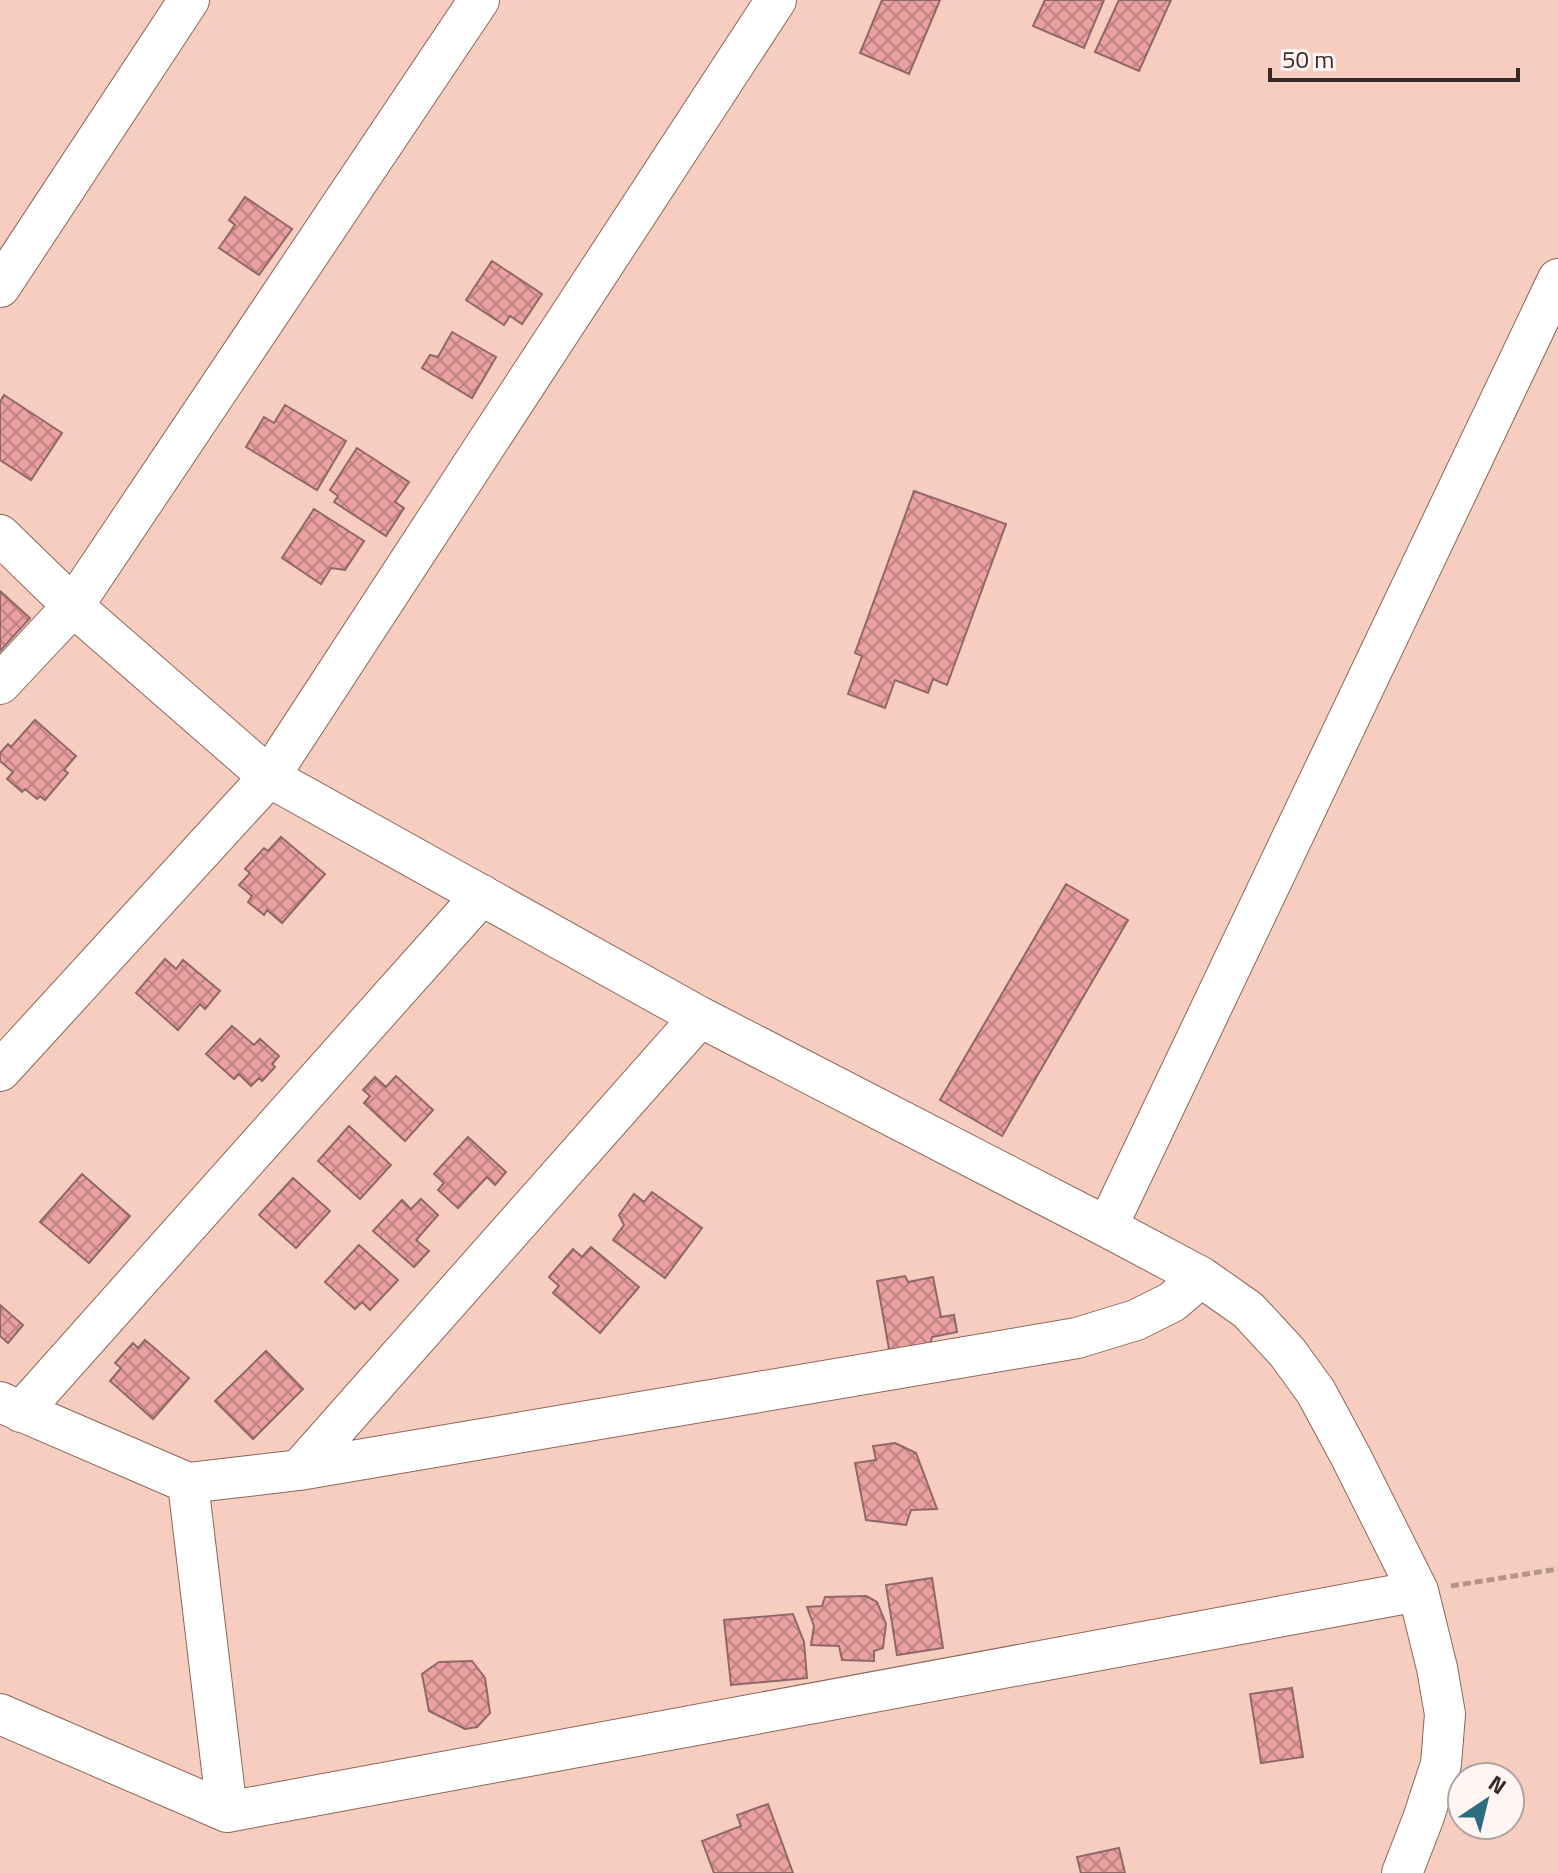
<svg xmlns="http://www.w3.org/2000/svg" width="1558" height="1873" font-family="'Titillium Web',sans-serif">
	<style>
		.building { fill: url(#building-cross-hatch); stroke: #906868; stroke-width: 2 }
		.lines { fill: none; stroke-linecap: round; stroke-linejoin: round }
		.minor-casing { stroke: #8b675a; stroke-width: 42 }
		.path { stroke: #b7968a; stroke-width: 5; stroke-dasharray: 8 4; stroke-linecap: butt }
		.minor { stroke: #fff; stroke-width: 40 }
	</style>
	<defs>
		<pattern id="building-cross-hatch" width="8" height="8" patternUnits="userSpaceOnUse" patternTransform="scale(2)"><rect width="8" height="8" fill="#eba0a0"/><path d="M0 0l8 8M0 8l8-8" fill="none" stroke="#bf8282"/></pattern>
	</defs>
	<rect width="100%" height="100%" fill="#f6cdbe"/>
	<path class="building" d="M 882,0 L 940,0 L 909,74 L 860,53 Z
		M 1045,0 L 1104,0 L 1084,48 L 1033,26 Z
		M 1119,0 L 1171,0 L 1139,71 L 1095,52 Z
		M 245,197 L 292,229 L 259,275 L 219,248 L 235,225 L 229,220 Z
		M 492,261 L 542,294 L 522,324 L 510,316 L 504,325 L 466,300 Z
		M 452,332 L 496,357 L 472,398 L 422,368 L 430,355 L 438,357 Z
		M 4,395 L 62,433 L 31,480 L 0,460 L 0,402 Z
		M 285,405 L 346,441 L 317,490 L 246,447 L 264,417 L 274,423 Z
		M 357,448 L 409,482 L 395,502 L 404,508 L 386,536 L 334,502 L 338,496 L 330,490 Z
		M 914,491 L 1006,524 L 947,685 L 933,679 L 928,693 L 895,680 L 885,708 L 848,694 L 862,656 L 855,653 Z
		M 314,509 L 364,541 L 345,570 L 331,568 L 321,584 L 282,558 Z
		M 0,591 L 30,618 L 0,651 Z
		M 35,720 L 76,756 L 64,770 L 68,773 L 45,800 L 40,796 L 37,799 L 25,789 L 22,792 L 7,779 L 13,772 L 0,761 L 0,753 L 8,744 L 11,747 Z
		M 281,837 L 325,874 L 282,923 L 267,910 L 264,915 L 248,902 L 252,896 L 239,885 L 250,873 L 245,869 L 264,848 L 268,851 Z
		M 1066,884 L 1128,920 L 1002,1136 L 940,1100 Z
		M 165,959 L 176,969 L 183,960 L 220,991 L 205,1009 L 200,1004 L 178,1030 L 136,993 Z
		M 232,1026 L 254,1045 L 260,1039 L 279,1056 L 272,1064 L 275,1067 L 262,1081 L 259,1078 L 251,1086 L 239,1074 L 234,1079 L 206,1054 Z
		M 396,1076 L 433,1110 L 405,1141 L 364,1103 L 370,1096 L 363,1090 L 375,1077 L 386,1087 Z
		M 349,1126 L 391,1165 L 360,1199 L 318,1161 Z
		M 468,1137 L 506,1172 L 495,1185 L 487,1177 L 458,1208 L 438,1190 L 444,1183 L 434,1174 Z
		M 82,1174 L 130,1216 L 89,1263 L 40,1222 Z
		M 293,1178 L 330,1211 L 296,1248 L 259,1215 Z
		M 652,1192 L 702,1228 L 665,1278 L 613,1240 L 624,1225 L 619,1215 L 634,1194 L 644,1202 Z
		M 421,1199 L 438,1215 L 416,1240 L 429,1251 L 414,1267 L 373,1231 L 402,1200 L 411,1209 Z
		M 359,1245 L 398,1280 L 370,1310 L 362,1302 L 355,1309 L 325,1282 Z
		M 591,1247 L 639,1287 L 600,1333 L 553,1293 L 559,1286 L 549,1277 L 573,1249 L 582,1257 Z
		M 905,1276 L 908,1282 L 933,1277 L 941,1317 L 954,1315 L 957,1332 L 932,1337 L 929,1349 L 890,1355 L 877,1281 Z
		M 0,1305 L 23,1325 L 8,1343 L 0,1336 Z
		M 145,1340 L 189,1378 L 153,1419 L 110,1381 L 121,1368 L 115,1363 L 133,1343 L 138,1348 Z
		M 266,1351 L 303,1389 L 253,1439 L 215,1401 Z
		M 895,1443 L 916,1453 L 937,1509 L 911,1510 L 906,1525 L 866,1520 L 855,1463 L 876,1460 L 873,1446 Z
		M 932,1578 L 943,1648 L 897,1655 L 886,1585 Z
		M 866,1596 L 877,1602 L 886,1624 L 883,1648 L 874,1651 L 874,1661 L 842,1660 L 839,1646 L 811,1645 L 814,1626 L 807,1607 L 822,1606 L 825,1597 Z
		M 793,1614 L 804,1642 L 807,1678 L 731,1685 L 724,1620 Z
		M 472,1661 L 485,1678 L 490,1713 L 477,1727 L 465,1729 L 429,1711 L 422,1674 L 439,1662 Z
		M 1292,1688 L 1303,1757 L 1261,1763 L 1250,1694 Z
		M 768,1804 L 793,1873 L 714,1873 L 702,1841 L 741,1826 L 737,1815 Z
		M 1119,1848 L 1125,1873 L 1081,1873 L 1077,1857 Z"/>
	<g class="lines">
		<g class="minor-casing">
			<path id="minor" d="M 0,287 L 189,0
				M 0,535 L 73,606 L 269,777 L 700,1017 L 1107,1227 L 1201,1277 L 1248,1310 L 1287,1352 L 1316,1392 L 1351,1457 L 1418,1591 L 1437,1668 L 1445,1714 L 1441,1764 L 1423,1819 L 1402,1873
				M 0,684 L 73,606 L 479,0
				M 0,1071 L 269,777 L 776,0
				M 1107,1227 L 1558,279
				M 0,1402 L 188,1483 L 299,1470 L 1077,1338 L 1136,1320 L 1172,1302 L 1201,1277
				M 21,1412 L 482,895
				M 299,1470 L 700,1017
				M 188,1483 L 227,1812
				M 0,1714 L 227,1812 L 1418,1591"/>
		</g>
		<path class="path" d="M 1451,1586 L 1558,1569"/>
		<use href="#minor" class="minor"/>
	</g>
	<g transform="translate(1486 1801) rotate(35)"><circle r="38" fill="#fff6f3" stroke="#b0a4a0" stroke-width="2"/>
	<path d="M0-6L14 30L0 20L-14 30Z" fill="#2c6e80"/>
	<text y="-12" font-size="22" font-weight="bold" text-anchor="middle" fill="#392924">N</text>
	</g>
	<path d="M1270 68v12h248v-12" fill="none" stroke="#392924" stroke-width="4"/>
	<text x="1282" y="68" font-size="24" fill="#392924" stroke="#fff6f3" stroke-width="6" paint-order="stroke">50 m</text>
</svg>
